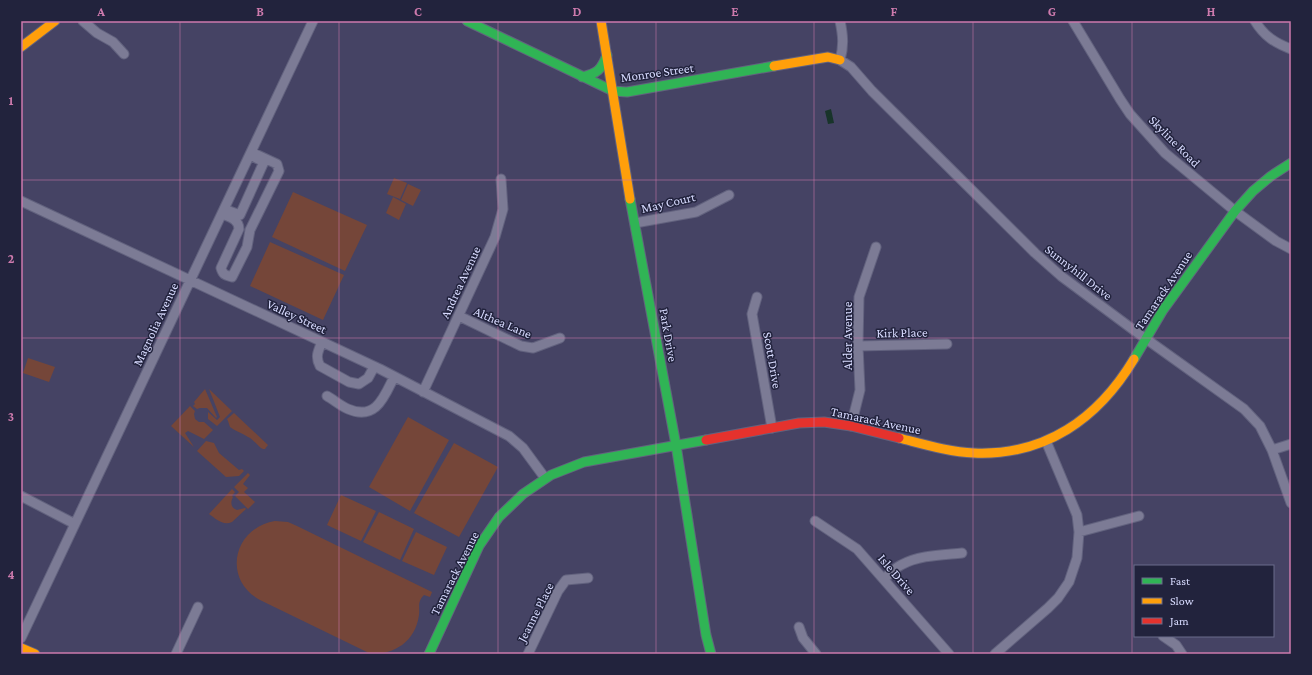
<svg xmlns="http://www.w3.org/2000/svg" width="1312" height="675" font-family="'Crimson Pro',serif">
	<style>
		.green { fill: #754639 }
		.water { fill: #18342a }
		.lines { fill: none; stroke-linecap: round; stroke-linejoin: round }
		.street-casing { stroke: #62627e; stroke-width: 11 }
		.fast-casing { stroke: #62627e; stroke-width: 11 }
		.slow-casing { stroke: #62627e; stroke-width: 11 }
		.jam-casing { stroke: #62627e; stroke-width: 11 }
		.street { stroke: #7c7b95; stroke-width: 9 }
		.fast { stroke: #30b455; stroke-width: 9 }
		.slow { stroke: #ff9f0a; stroke-width: 9 }
		.jam { stroke: #e5322d; stroke-width: 9 }
		.grid { fill: none; stroke: #cd7aad; stroke-width: 1; stroke-opacity: 0.55 }
		.labels { text-anchor: middle; stroke-width: 3; stroke-linejoin: round; paint-order: stroke }
		.street-label { font-size: 13px; fill: #d8dbff; stroke: #22233d }
		.neatline { fill: none; stroke: #cd7aad; stroke-width: 1.5 }
		.grid-label { font-size: 13px; text-anchor: middle; font-weight: bold; fill: #cd7aad }
	</style>
	<rect width="100%" height="100%" fill="#454364"/>
	<path class="green" d="M 394,178 L 407,183 L 400,199 L 387,194 Z
		M 408,184 L 421,190 L 413,206 L 401,200 Z
		M 293,192 L 367,225 L 345,271 L 272,237 Z
		M 393,197 L 406,204 L 399,220 L 386,213 Z
		M 270,242 L 344,275 L 323,320 L 250,286 Z
		M 28,358 L 55,367 L 49,382 L 23,373 Z
		M 205,389 L 217,417 L 216,418 L 207,408 L 200,408 L 197,409 L 193,406 L 195,404 L 194,402 Z
		M 209,389 L 232,411 L 217,426 L 208,419 L 208,412 L 217,420 L 220,417 Z
		M 190,406 L 195,411 L 194,414 L 195,419 L 199,422 L 204,422 L 213,430 L 204,439 L 188,431 L 185,433 L 194,447 L 171,426 Z
		M 234,413 L 268,445 L 265,449 L 263,449 L 261,448 C 257,445 253,439 248,437 C 242,433 235,431 230,427 L 228,421 L 227,419 Z
		M 408,417 L 449,440 L 410,511 L 369,487 Z
		M 206,441 L 214,443 L 219,453 L 239,470 L 242,469 L 244,471 L 239,476 L 226,477 L 197,451 Z
		M 454,443 L 498,467 L 459,537 L 414,513 Z
		M 248,473 L 250,475 L 243,484 L 248,488 L 244,492 L 255,502 L 248,509 L 235,496 L 239,492 L 234,487 Z
		M 232,489 L 235,492 L 232,496 L 233,497 C 230,503 231,508 237,510 L 245,508 L 246,509 L 232,522 C 223,526 216,519 209,514 Z
		M 341,495 L 376,511 L 361,541 L 327,525 Z
		M 379,512 L 414,529 L 400,560 L 363,542 Z
		M 275,521 L 288,522 L 297,526 L 432,592 L 430,597 L 424,595 C 417,602 420,607 419,615 C 415,642 395,654 371,654 L 260,600 C 222,579 233,528 275,521 Z
		M 416,532 L 447,547 L 434,575 L 402,561 Z"/>
	<path class="water" d="M 831,109 L 834,123 L 828,124 L 825,111 Z"/>
	<g class="lines">
		<g class="street-casing">
			<path id="street" d="M 83,21 L 97,33 L 113,42 L 124,54
				M 840,21 C 843,35 844,46 840,60 L 851,67 L 872,91 L 1035,253 L 1061,276 L 1135,331 L 1244,409 L 1260,426 L 1272,450 L 1291,503
				M 1073,21 L 1120,99 L 1130,114 L 1165,153 L 1235,211 L 1276,241 L 1291,249
				M 1255,21 C 1264,36 1275,43 1291,49
				M 21,201 L 380,369 L 509,436 L 523,448 L 545,478
				M 229,211 L 240,215 L 263,164 L 264,162 L 256,158
				M 222,214 C 229,217 239,219 239,229 L 221,268 C 223,275 225,275 232,277 L 247,247 L 250,230 L 279,171 L 277,164 L 251,152
				M 635,223 L 696,212 L 729,195
				M 757,297 L 752,314 L 772,428
				M 459,316 L 521,346 L 533,348 L 560,338
				M 322,342 C 318,351 315,357 320,366 L 349,382 L 359,384 L 368,378 L 374,367
				M 858,346 L 947,344
				M 423,392 L 495,237 L 503,209 L 501,179
				M 327,396 C 334,400 341,406 348,409 C 376,421 384,397 394,377
				M 851,426 L 860,390 L 858,346 L 859,297 L 876,247
				M 1272,450 L 1291,444
				M 21,496 L 75,524
				M 815,521 L 857,549 L 949,654
				M 1079,532 L 1139,516
				M 884,579 C 889,574 895,568 901,565 C 919,555 942,555 962,553
				M 799,627 L 803,638 L 816,654
				M 1163,636 L 1176,645 L 1182,654
				M 21,638 L 313,21
				M 176,654 L 198,607
				M 528,654 L 558,591 L 566,580 L 588,578
				M 995,654 L 1048,608 L 1058,598 L 1069,582 L 1077,558 L 1079,532 L 1077,515 L 1046,441"/>
		</g>
		<g class="fast-casing">
			<path id="fast" d="M 467,21 L 613,91 L 627,92 L 774,66
				M 582,77 C 598,73 601,70 607,55
				M 630,199 L 676,445 L 706,635 L 711,654
				M 1134,359 L 1163,310 L 1235,211 L 1253,191 L 1271,176 L 1291,163
				M 429,654 L 479,546 L 499,517 L 523,494 L 551,475 L 584,462 L 706,440"/>
		</g>
		<g class="slow-casing">
			<path id="slow" d="M 601,21 L 630,199
				M 21,47 L 55,21
				M 774,66 L 828,57 L 840,60
				M 899,438 C 923,444 949,452 974,453 C 1045,456 1098,419 1134,359
				M 21,648 L 35,654"/>
		</g>
		<g class="jam-casing">
			<path id="jam" d="M 706,440 L 799,423 L 824,422 L 851,426 L 899,438"/>
		</g>
		<use href="#street" class="street"/>
		<use href="#fast" class="fast"/>
		<use href="#slow" class="slow"/>
		<use href="#jam" class="jam"/>
	</g>
	<path class="grid" d="M 180,21 L 180,654M 339,21 L 339,654M 498,21 L 498,654M 656,21 L 656,654M 814,21 L 814,654M 973,21 L 973,654M 1132,21 L 1132,654M 21,180 L 1291,180M 21,338 L 1291,338M 21,495 L 1291,495"/>
	<g class="labels">
		<g class="street-label">
			<text transform="translate(657 72) rotate(-8)" y="5">Monroe Street</text>
			<text transform="translate(1175 141) rotate(45)" y="5">Skyline Road</text>
			<text transform="translate(668 202) rotate(-13)" y="5">May Court</text>
			<text transform="translate(1079 272) rotate(38)" y="5">Sunnyhill Drive</text>
			<text transform="translate(460 282) rotate(-65)" y="5">Andrea Avenue</text>
			<text transform="translate(1163 290) rotate(-56)" y="5">Tamarack Avenue</text>
			<text transform="translate(297 316) rotate(25)" y="5">Valley Street</text>
			<text transform="translate(503 322) rotate(23)" y="5">Althea Lane</text>
			<text transform="translate(155 324) rotate(-65)" y="5">Magnolia Avenue</text>
			<text transform="translate(902 332) rotate(-1)" y="5">Kirk Place</text>
			<text transform="translate(669 335) rotate(80)" y="5">Park Drive</text>
			<text transform="translate(847 336) rotate(-90)" y="5">Alder Avenue</text>
			<text transform="translate(773 360) rotate(80)" y="5">Scott Drive</text>
			<text transform="translate(876 420) rotate(12)" y="5">Tamarack Avenue</text>
			<text transform="translate(454 573) rotate(-63)" y="5">Tamarack Avenue</text>
			<text transform="translate(897 574) rotate(49)" y="5">Isle Drive</text>
			<text transform="translate(535 612) rotate(-63)" y="5">Jeanne Place</text>
		</g>
	</g>
	<rect width="1312" height="675" fill="none" stroke="#22233d" stroke-width="44"/>
	<rect x="1134" y="565" width="140" height="72" fill="#22233d" stroke="#6b6d8b"/>
	<rect x="1142" y="578" width="20" height="6" fill="#30b455" stroke="#6b6d8b"/>
	<text x="1170" y="585" font-size="12" fill="#d8dbff">Fast</text>
	<rect x="1142" y="598" width="20" height="6" fill="#ff9f0a" stroke="#6b6d8b"/>
	<text x="1170" y="605" font-size="12" fill="#d8dbff">Slow</text>
	<rect x="1142" y="618" width="20" height="6" fill="#e5322d" stroke="#6b6d8b"/>
	<text x="1170" y="625" font-size="12" fill="#d8dbff">Jam</text>
	<rect x="22" y="22" width="1268" height="631" class="neatline"/>
	<g class="grid-label">
		<text x="101" y="16">A</text>
		<text x="260" y="16">B</text>
		<text x="418" y="16">C</text>
		<text x="577" y="16">D</text>
		<text x="735" y="16">E</text>
		<text x="894" y="16">F</text>
		<text x="1052" y="16">G</text>
		<text x="1211" y="16">H</text>
		<text x="11" y="105">1</text>
		<text x="11" y="263">2</text>
		<text x="11" y="421">3</text>
		<text x="11" y="579">4</text>
	</g>
</svg>
